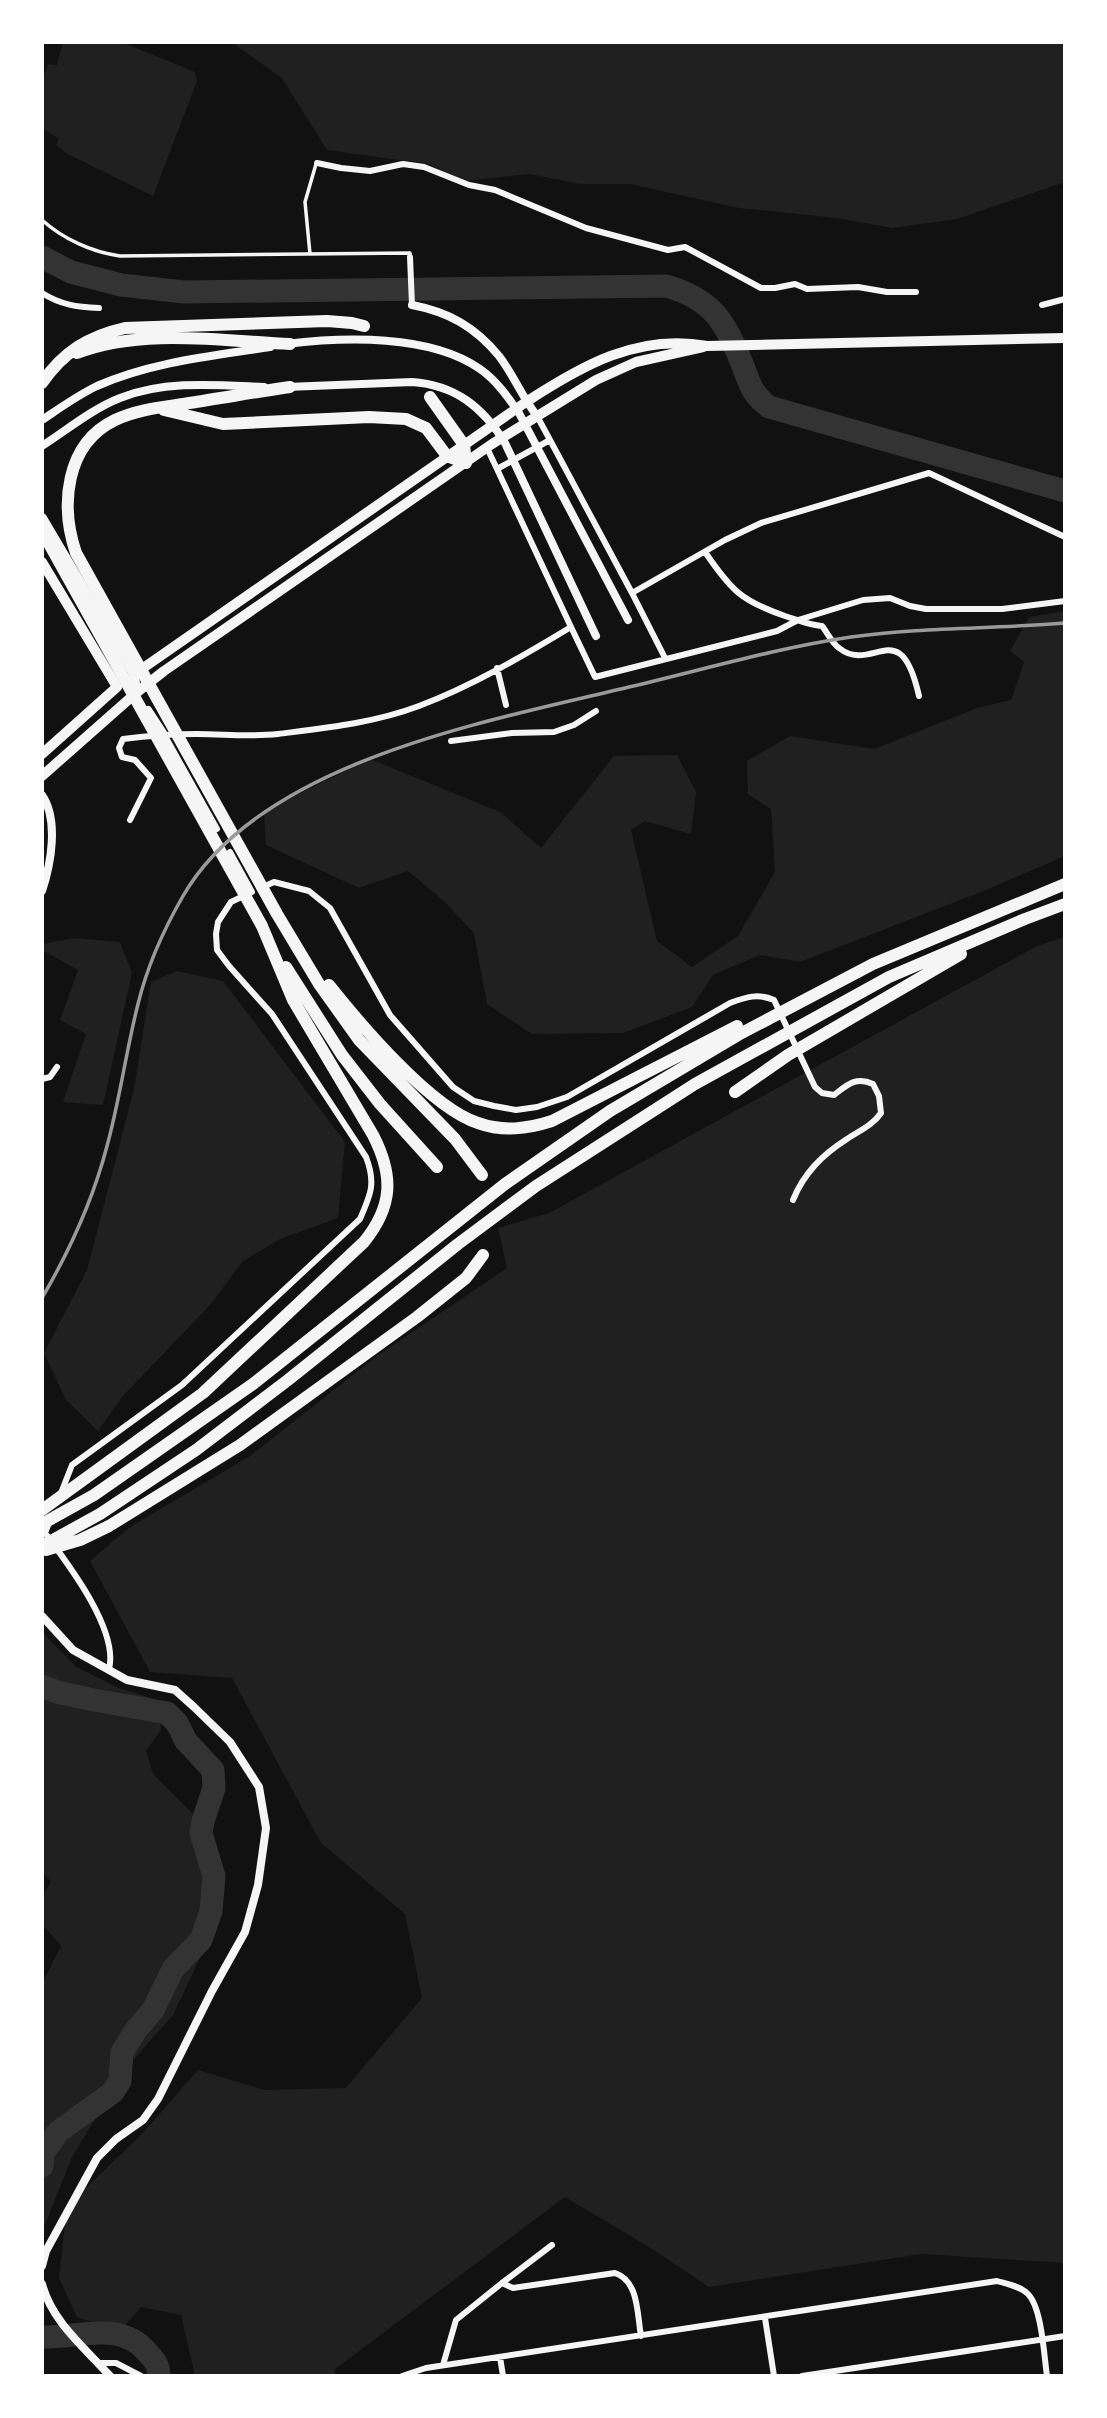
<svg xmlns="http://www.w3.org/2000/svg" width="1107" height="2418" font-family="'DejaVu Sans',sans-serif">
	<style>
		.green { fill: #202020 }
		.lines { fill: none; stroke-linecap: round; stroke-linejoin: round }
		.river { stroke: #333; stroke-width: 23 }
		.service { stroke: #f5f5f5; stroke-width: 3.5 }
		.minor { stroke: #f5f5f5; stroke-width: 6 }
		.tertiary { stroke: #f5f5f5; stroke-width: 8 }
		.primary { stroke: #f5f5f5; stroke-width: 10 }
		.trunk { stroke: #f5f5f5; stroke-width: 10 }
		.motorway { stroke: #f5f5f5; stroke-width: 12 }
		.rail { stroke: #9a9a9a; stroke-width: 3.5 }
	</style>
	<rect width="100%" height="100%" fill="#111"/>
	<path class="green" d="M 63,42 L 121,42 L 195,72 L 197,81 L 153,196 L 68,154 L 56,145 L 59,139 L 42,128 L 42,82 L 48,64 L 57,65 Z
		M 231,42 L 1065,42 L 1065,182 L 957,219 L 892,228 L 837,218 L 739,208 L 630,184 L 581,184 L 529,174 L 463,181 L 429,164 L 327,150 L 282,78 Z
		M 1065,611 L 1065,856 L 986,890 L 800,962 L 760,955 L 713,975 L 692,1007 L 623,1033 L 532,1034 L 487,1004 L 474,933 L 444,901 L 408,871 L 359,888 L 266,845 L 264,811 L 370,759 L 500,812 L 541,848 L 614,756 L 677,755 L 696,792 L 691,834 L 645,821 L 631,830 L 657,941 L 692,967 L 738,936 L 775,872 L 771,809 L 748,794 L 747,761 L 790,736 L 874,749 L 977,708 L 1011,700 L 1024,662 L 1010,651 L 1029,617 Z
		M 1065,937 L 1065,2263 L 921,2254 L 709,2287 L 649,2247 L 565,2197 L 335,2369 L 335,2376 L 195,2376 L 181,2315 L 141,2307 L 120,2331 L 77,2317 L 59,2278 L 67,2206 L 141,2135 L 198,2070 L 264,2090 L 346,2088 L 422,1998 L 405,1914 L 321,1843 L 232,1678 L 150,1672 L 90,1561 L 130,1527 L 250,1456 L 377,1356 L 507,1268 L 498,1228 L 549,1213 L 1037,946 Z
		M 74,938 L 120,942 L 132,973 L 103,1105 L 63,1102 L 86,1034 L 60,1020 L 78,970 L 42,950 L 43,944 Z
		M 177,971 L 223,981 L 345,1142 L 338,1218 L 280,1239 L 243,1261 L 211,1304 L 122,1397 L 98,1431 L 66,1400 L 44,1353 L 87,1270 L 134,1089 L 151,982 Z
		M 42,1632 L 76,1667 L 119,1688 L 160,1701 L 161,1730 L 146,1751 L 153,1774 L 193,1814 L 206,1872 L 207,1943 L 173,2015 L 126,2068 L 72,2157 L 42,2232 L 42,1984 L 61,1946 L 42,1924 L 42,1897 L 51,1882 L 42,1872 Z"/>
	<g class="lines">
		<path class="river" d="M 42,257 L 71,272 L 121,285 L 184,292 L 666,286 C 713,299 726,323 743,366 C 751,386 751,393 769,407 L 1065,491
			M 42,1686 L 57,1692 L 89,1699 L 167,1713 L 177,1723 L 186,1741 L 213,1770 L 214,1788 L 203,1821 L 201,1833 L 214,1876 L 211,1911 L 201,1940 L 173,1969 L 153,2010 L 136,2030 L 122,2052 L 120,2081 L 113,2092 L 58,2132 L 43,2153 L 42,2166
			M 42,2337 C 78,2338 120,2320 147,2352 C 155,2361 159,2365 159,2376"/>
		<path class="service" d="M 42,220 C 63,239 92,252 120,256 L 410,253 L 410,257
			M 310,254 L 305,202 L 316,164"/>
		<path class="minor" d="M 317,163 L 341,168 L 370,171 L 403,164 L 424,167 L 469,185 L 495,190 L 586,228 L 668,250 L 685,247 L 761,288 L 775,288 L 795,284 L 807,289 L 858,287 L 887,292 L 916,292
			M 410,257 L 412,305
			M 42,293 C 61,305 77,307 99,308
			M 1042,305 L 1065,299
			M 537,416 L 550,440
			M 487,448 L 497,469
			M 705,552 C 731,590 741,601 785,616 C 798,620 808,625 822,626 C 827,632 832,643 839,648 C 873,675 900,612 919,696
			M 632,593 L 665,658
			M 571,627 L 595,677 L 777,631 L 798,620 L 863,600 L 890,598 L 910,606 L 926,609 L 1002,609 L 1065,601
			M 497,668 L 506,705
			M 165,736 L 217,829
			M 451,741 L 512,733 L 554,732 L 574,725 L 596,711
			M 130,820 L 151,778 L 135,760 L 122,757 L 119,748 L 123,739 C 147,736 173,734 197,734 C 224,734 250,737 278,734 C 325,728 374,723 419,706 C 472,686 523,656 571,627 L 497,469 L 550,440 L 632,593 L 725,540 L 761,523 L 929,473 L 1065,537
			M 261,888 L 274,882 L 309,891 L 330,908 L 390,1015 L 453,1087 L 474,1101 L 494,1106 L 516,1110 L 537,1107 L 567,1097 L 730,1003 C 746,997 758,993 774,1000 L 815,1087 L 822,1093 L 834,1095 C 847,1085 856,1076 873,1084 L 879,1096 L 881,1113 C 873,1125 859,1131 847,1139 C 822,1155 804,1173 793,1200
			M 42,1079 L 50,1077 L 57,1067
			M 61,1493 L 72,1465 L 182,1385 L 360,1219 C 371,1194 376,1183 366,1157 L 272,1014 L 229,966 L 217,950 L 216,934 L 218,922 L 231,902 L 252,892 L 230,852
			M 49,1523 L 45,1533 C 68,1564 119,1630 109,1669
			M 502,2283 L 552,2245
			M 765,2318 L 774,2376
			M 500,2357 L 503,2376
			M 99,2363 L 116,2363 L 141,2376
			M 443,2365 L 456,2320 L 502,2283 L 513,2288 L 615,2273 C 639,2281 637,2314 641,2336
			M 402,2376 L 426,2368 L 997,2281 C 1007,2284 1020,2286 1028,2294 C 1042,2308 1044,2356 1047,2376
			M 802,2376 L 1065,2336"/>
		<path class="tertiary" d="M 412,305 C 449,312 475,327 499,356 C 513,374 522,397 537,416
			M 286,344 C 344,337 430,334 480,369 C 496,380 508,397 519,413 L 628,620
			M 287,387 L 412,382 C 455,385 483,407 505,443 L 596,636
			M 42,420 C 60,408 78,395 97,386 C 151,362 212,356 270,347
			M 42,446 C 67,430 92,409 120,398 C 165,380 217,385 264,387
			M 148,710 L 165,736
			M 42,795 C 59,820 51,864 42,891
			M 42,1616 L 73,1650 L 127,1680 L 175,1690 L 194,1707 L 230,1742 L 259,1787 L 266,1828 L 258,1885 L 245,1932 L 212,1991 L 158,2099 L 143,2120 L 116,2139 L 97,2158 L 46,2251 L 42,2266
			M 42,2284 C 52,2322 85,2348 110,2376"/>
		<path class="primary" d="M 136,673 L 526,402 C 581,366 638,333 707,346 L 1065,338
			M 136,693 L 164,671 L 492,444 L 596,380 L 636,362 L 703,347"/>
		<path class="trunk" d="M 42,518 L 134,674 L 136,693 L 42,776
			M 42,562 L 117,687 L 42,754"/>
		<path class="motorway" d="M 77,353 C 141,328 223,341 290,344
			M 42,383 C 63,352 89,336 125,328 L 327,321 L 352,323 L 364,326
			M 290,387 C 256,392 222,398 189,403 C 164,407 138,409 115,420 C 65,444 60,506 76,553 L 277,914 L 319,984 L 359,1040 L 455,1139 L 482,1175
			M 164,410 L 223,424 L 369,417 L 406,419 L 426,428 L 447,456 L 466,463 L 464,445 L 430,397
			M 42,531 L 262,926 L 293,1000 L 373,1135 C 394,1176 393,1206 364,1242 L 203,1393 L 42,1510
			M 286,967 L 342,1055 L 380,1104 L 437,1167
			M 329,985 C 360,1024 431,1108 478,1123 C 503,1132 527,1129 552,1121 L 737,1026
			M 735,1092 L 788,1055 L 961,954
			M 42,1524 L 94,1495 L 253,1384 L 505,1184 L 610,1111 L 738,1035 L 873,964 L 1065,884
			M 42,1546 L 100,1514 L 196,1450 L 288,1380 L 458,1244 L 536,1186 L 695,1084 L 889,977 L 1025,919 L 1065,904
			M 46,1550 L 80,1540 L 109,1526 L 240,1445 L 417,1317 L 466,1278 L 483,1255"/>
		<path class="rail" d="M 42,1298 C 70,1250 93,1200 107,1146 C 120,1099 126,1051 138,1004 C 147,967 164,929 183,896 C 261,761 489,721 629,687 C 702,670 776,648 851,637 C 922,627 994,629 1065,623"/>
	</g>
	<rect width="1107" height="2418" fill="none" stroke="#ffffff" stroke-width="88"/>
</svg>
